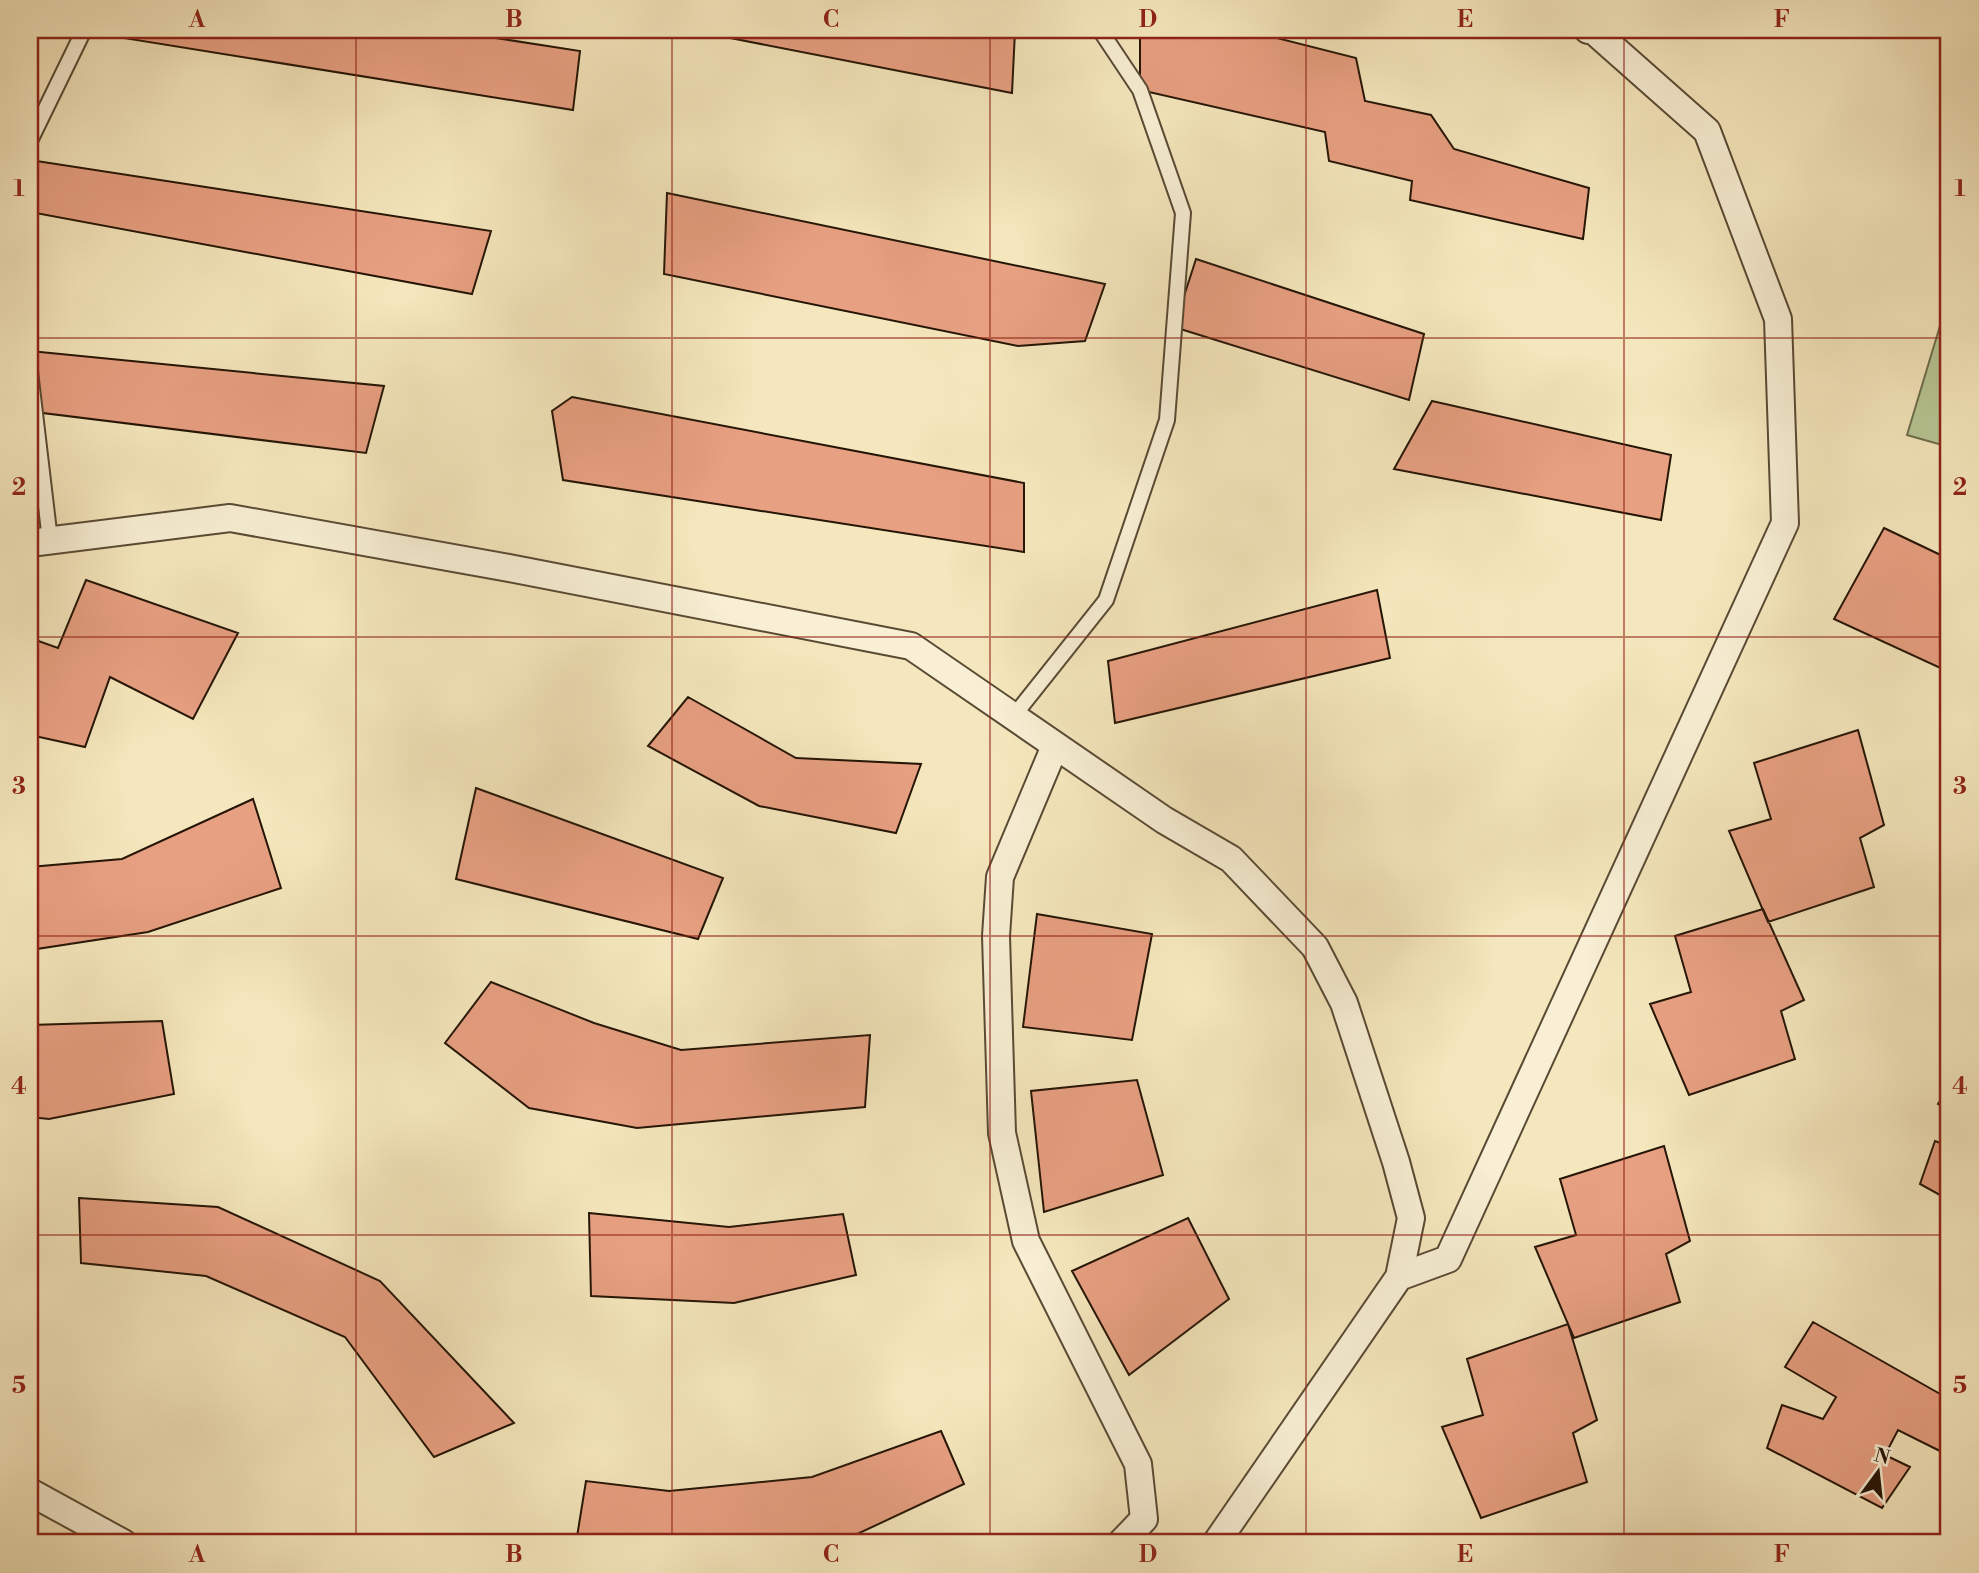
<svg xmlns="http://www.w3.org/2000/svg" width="1979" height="1573" viewBox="0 0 1979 1573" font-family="'Libre Bodoni',serif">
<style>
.green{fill:#b7c795;stroke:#6e6e4e;stroke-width:2}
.building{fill:#e8a082;stroke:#251506;stroke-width:2}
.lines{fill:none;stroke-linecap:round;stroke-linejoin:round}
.service-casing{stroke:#594a34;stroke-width:18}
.minor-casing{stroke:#594a34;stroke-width:30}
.service{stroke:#f8efd4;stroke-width:14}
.minor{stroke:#f8efd4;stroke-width:26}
.grid{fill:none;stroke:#8f2418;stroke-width:2;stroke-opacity:0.55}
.neatline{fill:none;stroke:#8f2418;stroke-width:2.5}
.grid-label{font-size:23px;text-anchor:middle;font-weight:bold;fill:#8f2418}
</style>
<rect width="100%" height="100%" fill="#f5e7bd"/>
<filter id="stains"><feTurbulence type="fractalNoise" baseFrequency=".00286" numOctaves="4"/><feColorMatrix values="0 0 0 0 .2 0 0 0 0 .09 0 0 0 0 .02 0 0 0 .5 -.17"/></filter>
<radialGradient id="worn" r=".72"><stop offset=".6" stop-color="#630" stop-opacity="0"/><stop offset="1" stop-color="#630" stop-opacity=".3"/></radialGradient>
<!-- green -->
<path class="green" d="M1949 296V447L1907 435Z"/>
<!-- building -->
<path class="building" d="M105 30H444L580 51 573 110 105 35Z
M727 30H1012L1015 31 1012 93 725 37Z
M1140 30H1245L1356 58 1365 101 1431 115 1454 149 1589 188 1583 239 1410 200 1412 181 1329 161 1325 132 1140 90Z
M30 160 491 231 472 294 30 212Z
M667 193 1105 284 1085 341 1018 346 664 274Z
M1196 259 1424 334 1409 400 1174 327Z
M30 351 384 386 366 453 35 412Z
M572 397 1024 483V552L563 480 552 411Z
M1432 401 1671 455 1661 520 1394 469Z
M1884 528 1949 559V672L1834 619Z
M86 580 238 633 193 719 110 677 85 747 30 735V638L58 648Z
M1377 590 1390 658 1115 723 1108 661Z
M688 697 796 758 921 764 896 833 759 806 648 746Z
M1858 730 1884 825 1860 838 1874 887 1768 922 1729 831 1771 819 1754 763Z
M476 788 723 878 698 939 456 879Z
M253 799 281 888 148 932 30 950V867L122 859Z
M1763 909 1804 1000 1781 1011 1795 1059 1689 1095 1650 1004 1691 992 1675 936Z
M1037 914 1152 934 1132 1040 1023 1027Z
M491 982 594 1023 681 1050 870 1035 865 1107 637 1128 529 1108 445 1043Z
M162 1021 174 1094 49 1119 30 1117V1025Z
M1137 1080 1163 1175 1044 1212 1031 1091Z
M1949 1087V1111L1938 1104Z
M1935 1141 1949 1146V1200L1920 1184Z
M1664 1146 1690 1241 1666 1254 1680 1302 1574 1338 1535 1247 1576 1235 1560 1179Z
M79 1198 218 1207 380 1281 514 1423 434 1457 345 1337 206 1276 81 1263Z
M589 1213 729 1227 843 1214 856 1275 734 1303 591 1296Z
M1188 1218 1229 1299 1129 1375 1072 1271Z
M1813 1322 1949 1399V1435L1942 1452 1898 1430 1885 1455 1910 1467 1882 1508 1767 1448 1782 1405 1823 1419 1836 1397 1785 1367Z
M1568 1324 1597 1420 1573 1433 1587 1482 1481 1518 1442 1427 1483 1415 1467 1359Z
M941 1431 964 1484 838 1543H576L586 1481 669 1491 812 1477Z"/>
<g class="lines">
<defs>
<path id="service" d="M30 141 84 30
M30 371 50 540
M1013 717 1106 600 1167 420 1183 213 1140 90 1100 30"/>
<path id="minor" d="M30 543 230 518 509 568 911 646 1164 820 1231 859 1315 947 1344 1003 1396 1162 1411 1218 1399 1277 1216 1543
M1055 746 1000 877 996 936 1002 1133 1026 1241 1138 1464 1144 1519 1121 1543
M1399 1277 1448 1259 1785 523 1778 319 1707 131 1594 31 1588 30
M30 1492 123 1543"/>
</defs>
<!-- service casing -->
<use href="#service" class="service-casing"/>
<!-- minor casing -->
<use href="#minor" class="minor-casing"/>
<!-- service -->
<use href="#service" class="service"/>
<!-- minor -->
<use href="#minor" class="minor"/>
</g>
<!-- grid -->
<path class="grid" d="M356 30V1543M672 30V1543M990 30V1543M1306 30V1543M1624 30V1543M30 338H1949M30 637H1949M30 936H1949M30 1235H1949"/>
<!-- margin -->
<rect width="1979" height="1573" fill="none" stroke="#f5e7bd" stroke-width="77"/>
<!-- north arrow -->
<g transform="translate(1878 1472) rotate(15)" stroke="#f8efd4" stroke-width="5" paint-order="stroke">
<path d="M0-5L12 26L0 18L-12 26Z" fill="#251506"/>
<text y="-10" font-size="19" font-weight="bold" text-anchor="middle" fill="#251506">N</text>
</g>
<rect x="38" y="38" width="1902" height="1496" class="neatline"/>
<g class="grid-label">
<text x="197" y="27">A</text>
<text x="514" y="27">B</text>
<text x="831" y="27">C</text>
<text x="1148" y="27">D</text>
<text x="1465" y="27">E</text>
<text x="1782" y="27">F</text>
<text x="19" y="196">1</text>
<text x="1960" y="196">1</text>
<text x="19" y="495">2</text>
<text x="1960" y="495">2</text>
<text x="19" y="794">3</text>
<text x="1960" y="794">3</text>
<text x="19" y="1094">4</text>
<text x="1960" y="1094">4</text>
<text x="19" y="1393">5</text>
<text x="1960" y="1393">5</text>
<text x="197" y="1562">A</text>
<text x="514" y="1562">B</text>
<text x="831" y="1562">C</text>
<text x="1148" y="1562">D</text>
<text x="1465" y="1562">E</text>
<text x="1782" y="1562">F</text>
</g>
<rect width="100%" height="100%" filter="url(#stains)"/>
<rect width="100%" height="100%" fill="url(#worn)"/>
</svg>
